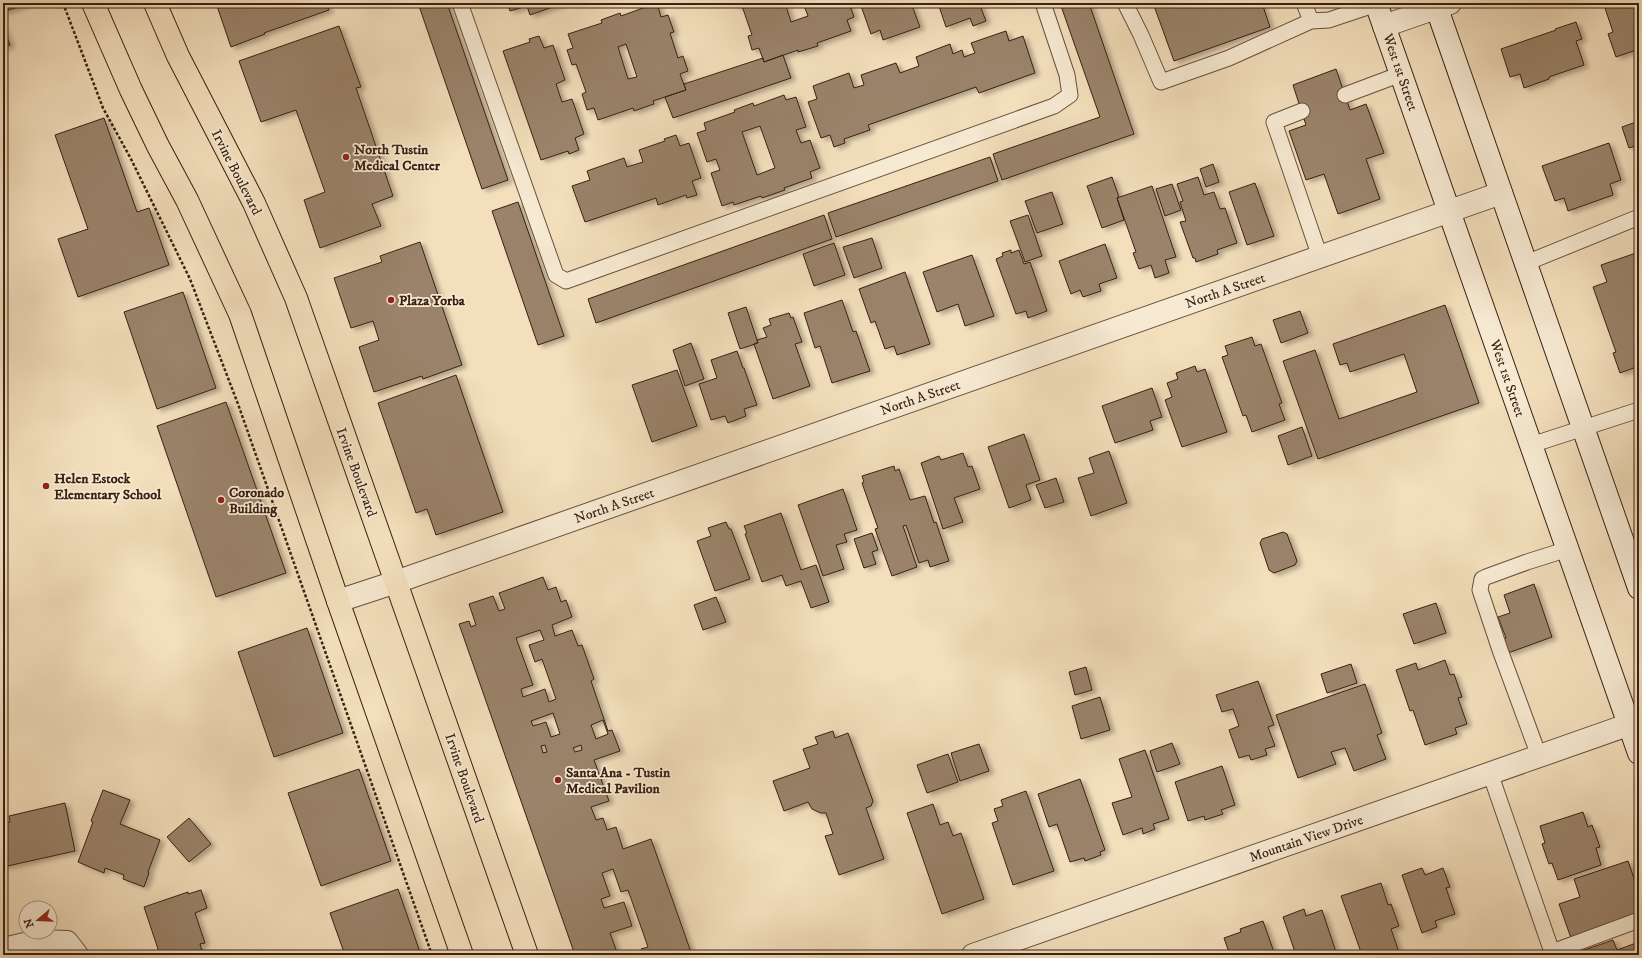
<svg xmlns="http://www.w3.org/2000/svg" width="1642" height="958" viewBox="0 0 1642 958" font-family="'IM FELL DW Pica',serif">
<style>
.building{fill:#9a836b;stroke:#3a2014;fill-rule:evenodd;filter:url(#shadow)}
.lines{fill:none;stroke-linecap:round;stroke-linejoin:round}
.lane-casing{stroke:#68503e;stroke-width:17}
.street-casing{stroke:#68503e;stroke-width:24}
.secondary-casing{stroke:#3a2014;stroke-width:24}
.primary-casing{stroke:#3a2014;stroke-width:24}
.path{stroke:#3a2014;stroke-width:2.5;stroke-dasharray:3 2;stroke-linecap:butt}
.lane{stroke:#f7ead3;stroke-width:15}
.street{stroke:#f7ead3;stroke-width:22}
.secondary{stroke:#f7ead3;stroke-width:22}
.primary{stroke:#f3dfbc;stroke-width:22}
.poi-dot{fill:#8f2418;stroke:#f7ead3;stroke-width:1.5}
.labels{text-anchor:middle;stroke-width:3.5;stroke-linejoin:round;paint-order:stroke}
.street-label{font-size:14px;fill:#3a2014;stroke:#f7ead3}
.poi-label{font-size:14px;font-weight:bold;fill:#3a2014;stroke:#f7ead3;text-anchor:start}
</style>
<defs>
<filter id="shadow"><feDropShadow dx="4.5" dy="2.5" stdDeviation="2" flood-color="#0004"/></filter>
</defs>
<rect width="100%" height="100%" fill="#f3dfbc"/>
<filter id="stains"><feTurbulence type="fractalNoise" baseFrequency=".005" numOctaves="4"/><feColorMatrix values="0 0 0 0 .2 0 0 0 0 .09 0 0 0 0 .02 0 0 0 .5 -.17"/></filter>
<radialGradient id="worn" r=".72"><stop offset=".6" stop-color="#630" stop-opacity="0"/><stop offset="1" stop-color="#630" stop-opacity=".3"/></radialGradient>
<!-- building -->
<path class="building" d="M3 3H30L3 12Z
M216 3H326L329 10 264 33 265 34 231 47Z
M418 3H447L508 180 482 189Z
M507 3H564L530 15 527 6 510 11Z
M657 3 661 17 668 15 674 32 670 33 678 58 683 56 688 71 680 74 686 90 653 101 654 104 634 111 633 108 598 120 594 108 587 110 582 94 586 92 576 64 572 65 567 50 573 48 568 34 602 23 601 20 620 13 621 16ZM626 44 637 77 628 79 618 47Z
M736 3H785L791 22 808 16 803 3H849L854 17 847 20 851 31 817 43 818 46 798 52V50L764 62 759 48 752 50 748 36 752 35 742 6 737 7Z
M860 3H911L920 27 883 40 880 30 871 34Z
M938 3H979L986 21 973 26 970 18 946 27Z
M1060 3H1089L1134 134 1002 180 993 154 1100 117Z
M1153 3H1262L1270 27 1174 61Z
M1620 3H1635L1639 14V49L1616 57 1608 34 1613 32 1605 8Z
M1576 22 1582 39 1576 41 1584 65 1549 77V79L1524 88 1520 74 1510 77 1501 49 1556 30 1555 29Z
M3 26 10 45 3 48Z
M339 26 361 87 356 88 393 196 372 204 381 226 320 248 304 200 325 192 296 110 261 122 239 61Z
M1006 31 1009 41 1023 36 1035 73 979 93 976 87 868 125 870 130 844 139 845 143 834 147 830 135 821 138 808 102 817 99 813 86 849 73 854 88 864 85 861 75 896 63 900 73 919 66 916 57 950 44 953 54 962 50 964 57 975 53 971 43Z
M539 36 544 48 553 45 565 80 556 84 562 102 572 99 584 134 575 138 579 150 569 154 568 151 541 160 503 51 530 42 529 39Z
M783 55 791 78 673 118 665 97 686 90 684 84 763 58 764 62Z
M1336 69 1350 110 1366 104 1384 153 1366 159 1380 199 1338 214 1324 174 1306 180 1289 131 1306 125 1293 85Z
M784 95 786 100 796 97 806 127 796 130 801 143 810 140 820 168 810 172 812 178 784 188 785 190 762 198 761 196 734 205 733 202 722 206 711 173 720 170 716 159 707 162 697 133 706 130 704 123 735 112 734 110 753 103 754 106ZM760 126 775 168 757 175 742 132Z
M104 118 137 212 149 208 169 265 78 297 58 239 88 229 55 135Z
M1639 121V145L1629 148 1622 127Z
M676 135 680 146 689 143 701 178 692 181 697 195 687 198 686 195 658 205 656 198 585 222 572 186 590 180 587 171 624 158 627 167 643 162 639 150 665 141 664 139Z
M1609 143 1621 180 1610 184 1613 195 1568 211 1564 198 1555 201 1542 166Z
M990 157 998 181 836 237 828 213Z
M1213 164 1219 182 1206 187 1200 169Z
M1112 177 1119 197 1117 198 1124 220 1102 228 1087 186Z
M1198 177 1204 195 1214 192 1220 209 1225 208 1237 243 1217 250 1218 254 1196 262 1195 258H1193L1180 222 1186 221 1180 202 1183 201 1177 184Z
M1255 183 1274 236 1247 245 1229 192Z
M1172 184 1181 210 1165 216 1156 189Z
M1152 186 1176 257 1165 260 1169 273 1155 278 1151 265 1139 269 1133 253 1136 252 1117 198Z
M1052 192 1063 224 1037 233 1025 201Z
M518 202 564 336 538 345 492 211Z
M824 215 832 239 596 323 588 299Z
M1028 215 1042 256 1025 262 1010 221Z
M872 238 882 268 854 278 843 247Z
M420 242 462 365 423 379 422 376 374 392 359 347 379 340 373 321 351 328 334 278 382 262 380 256Z
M834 243 845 275 814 286 803 254Z
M1105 244 1117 278 1099 284 1101 291 1083 297 1080 290 1071 294 1059 261Z
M1011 250V253L1019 250 1024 264 1030 262 1047 311 1028 318 1026 311 1016 314 996 259 1003 256 1002 253Z
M1639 252V366L1620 373 1613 353 1616 352 1593 287 1607 282 1601 265Z
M972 255 994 316 965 326 958 304 937 312 923 272Z
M905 272 930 344 897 355 894 346 885 349 875 321 871 323 859 289Z
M183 292 216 388 157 409 124 312Z
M842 300 853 332 856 331 870 371 832 383 820 346 815 348 804 313Z
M1445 305 1479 403 1318 459 1283 361 1315 350 1339 419 1417 392 1404 354 1350 372 1347 363 1340 365 1333 344Z
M746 307 758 343 740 349 728 313Z
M1300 311 1308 333 1281 343 1273 320Z
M789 313 791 318 793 317 802 342 795 344 810 386 773 399 754 344 758 342 757 340 767 337 763 328 771 325 769 319Z
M1252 337 1255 346 1261 344 1282 403 1279 404 1285 420 1252 432 1246 415 1243 416 1222 357 1228 355 1225 346Z
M691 343 704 379 685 386 673 350Z
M737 351 743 368H744L757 405 744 409 746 416 728 423 725 416 711 420 699 384 717 378 711 360Z
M1195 366 1197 372 1205 369 1227 432 1182 447 1165 400 1172 397 1167 383 1178 379 1176 373Z
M677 370 697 426 652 442 632 385Z
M456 375 503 512 436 535 427 509 416 513 378 403Z
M1152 388 1162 417 1150 421 1153 430 1115 443 1102 406Z
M226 402 286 573 216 597 157 426Z
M1302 427 1312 456 1288 465 1278 436Z
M1024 434 1040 480 1026 485 1031 500 1009 508 988 447Z
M1109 451 1127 503 1091 516 1078 478 1094 473 1089 458Z
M963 453 968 467 972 466 980 489 954 498 963 522 943 529 921 463 939 456 941 460Z
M894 466 895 471 899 469 910 500 925 496 934 523 936 522 949 561 930 567 928 560 919 563 906 525 903 526 917 567 892 576 875 529 878 528 862 483 864 482 862 476Z
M1056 478 1064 502 1045 508 1036 485Z
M843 489 857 530 844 534 847 542 836 545 844 569 823 576 798 505Z
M781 513 801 570 816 565 829 602 811 608 801 581 786 586 782 575 762 582 745 534 747 533 744 526Z
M726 522 729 529H731L750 579 715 591 697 541 711 536 708 528Z
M1283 532 1287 534 1297 561 1295 565 1274 573 1269 570 1260 543 1262 539Z
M872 533 878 550 872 552 876 564 864 568 854 539Z
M543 577 548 590 556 587 561 602 566 600 572 617 552 625 555 636 572 630 578 646 582 645 594 679 591 681 608 731 612 730 620 751 594 760 609 801 591 807 596 820 603 818 607 830 616 827 623 849 651 839 692 955H643L641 949 648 947 628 890 621 892 613 869 602 873 610 896 601 899 604 908 624 902 632 926 610 933 618 955H575L459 624 469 621 471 627 476 625 469 604 493 596 499 611 505 609 499 593ZM540 630 544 640 529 645 535 662 542 659 556 699 549 702 545 689 523 697 521 689 533 685 516 638ZM553 713 560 734 551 737 546 722 533 726 531 721ZM603 720 608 734 596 739 591 725ZM545 745 547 752 543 753 541 746ZM581 745 582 750 575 752 573 748Z
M1534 584 1552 637 1508 653 1503 639 1506 638 1498 617 1510 613 1504 595Z
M716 597 726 622 703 630 694 605Z
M1436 603 1446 633 1414 644 1403 614Z
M307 628 343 733 274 757 238 652Z
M1445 660 1450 675 1454 674 1462 697 1458 698 1467 724 1455 728 1457 734 1425 745 1413 710 1410 711 1396 670 1416 663 1418 670Z
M1351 664 1357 683 1327 693 1321 674Z
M1086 667 1092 690 1075 695 1069 672Z
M1258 681 1274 725 1268 727 1275 746 1265 749 1267 755 1251 760 1249 755 1239 758 1229 730 1239 726 1233 709 1222 712 1216 695Z
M1365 684 1382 733 1377 735 1386 759 1354 771 1345 748 1331 752 1336 764 1298 778 1276 715Z
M1100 697 1110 730 1081 739 1072 706Z
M833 731 835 738 848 733 873 801 871 806 866 808 884 859 839 875 825 836 833 834 826 813H821L812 809 808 802 784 811 773 781 810 768 803 749 818 744 815 737Z
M1172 743 1180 764 1157 772 1150 751Z
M979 744 989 771 960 781 951 753Z
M1145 750 1169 819 1153 824 1155 829 1143 834 1142 828 1123 835 1112 803 1132 797 1119 759Z
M948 754 958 782 927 793 917 765Z
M1222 766 1235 805 1221 810 1223 814 1205 820 1204 816 1188 821 1175 782Z
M359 769 391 861 321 886 288 793Z
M1080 779 1105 850 1100 852 1101 855 1085 861 1084 858 1070 862 1057 824 1049 827 1038 794Z
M103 790 130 800 120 824 160 840 148 872 149 873 144 887 123 879 124 875 105 868 104 873 78 862 93 822 91 821Z
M1026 791 1054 871 1013 885 992 823 998 821 994 809 1003 806 1001 800Z
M65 803 75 851 3 867V823L10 822 9 816Z
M933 804 940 825 948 822 953 836 961 833 984 899 942 914 907 813Z
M1583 812 1588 827 1592 825 1600 847 1596 848 1601 865 1558 880 1552 863 1549 864 1542 844 1545 843 1540 826Z
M189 818 211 844 189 862 167 837Z
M1628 861 1639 893V914L1571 938 1559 904 1580 897 1574 879Z
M1422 868 1425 875 1443 868 1450 887 1446 888 1455 914 1435 921 1437 927 1422 933 1402 875Z
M1381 883 1388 905 1391 904 1399 926 1391 929 1400 955H1362L1341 896Z
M398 889 421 955H345L330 913Z
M201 890 207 908 195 913 205 943 200 944 203 955H160L144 907 188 892V894Z
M1304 909 1306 916 1322 910 1337 955H1296L1283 917Z
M1263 921 1275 955H1230L1224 938 1241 932 1240 929Z
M1613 940 1617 950 1639 942V955H1570Z
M1184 952 1185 955H1174Z"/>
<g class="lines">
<defs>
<path id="lane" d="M460 3 556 275 566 281 1054 106 1070 95 1067 75 1043 3
M1125 3 1141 35 1161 82 1229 58 1311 21
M1304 3 1311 21 1329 20 1377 4
M1345 95 1401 74
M1302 111 1274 122 1320 257
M1526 263 1639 217
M1531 445 1639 410
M1539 756 1500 650 1480 590 1482 579 1486 577 1527 562 1568 549
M1490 773 1552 952 1639 920"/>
<path id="street" d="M1384 26 1450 3
M338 601 396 582 1501 193
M3 949 38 941 67 942 77 955
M973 955 1639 721"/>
<path id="secondary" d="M1376 3 1639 753
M1435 3 1639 588"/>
<path id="primary" d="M93 3 131 90 158 146 187 200 240 314 338 601 462 955
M155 3 178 56 254 203 296 298 527 955"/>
</defs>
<!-- lane casing -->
<use href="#lane" class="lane-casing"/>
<!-- street casing -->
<use href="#street" class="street-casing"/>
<!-- secondary casing -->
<use href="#secondary" class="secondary-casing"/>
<!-- primary casing -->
<use href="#primary" class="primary-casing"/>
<!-- path -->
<path class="path" d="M63 3 103 108 131 159 190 279 238 404 432 955"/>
<!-- lane -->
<use href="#lane" class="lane"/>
<!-- street -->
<use href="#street" class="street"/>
<!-- secondary -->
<use href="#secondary" class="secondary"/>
<!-- primary -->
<use href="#primary" class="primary"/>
</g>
<!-- markers -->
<g class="poi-dot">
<circle cx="346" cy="157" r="4"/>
<circle cx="391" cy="300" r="4"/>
<circle cx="46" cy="486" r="4"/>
<circle cx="221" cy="500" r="4"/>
<circle cx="558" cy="780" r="4"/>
</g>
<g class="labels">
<!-- street labels -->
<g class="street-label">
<text transform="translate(1401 72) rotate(71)" y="5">West 1st Street</text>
<text transform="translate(237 172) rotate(63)" y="5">Irvine Boulevard</text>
<text transform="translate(1225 290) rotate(-19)" y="5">North A Street</text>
<text transform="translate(1508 378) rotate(71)" y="5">West 1st Street</text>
<text transform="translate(920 397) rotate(-19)" y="5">North A Street</text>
<text transform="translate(357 472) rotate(70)" y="5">Irvine Boulevard</text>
<text transform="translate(614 505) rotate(-19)" y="5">North A Street</text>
<text transform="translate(465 778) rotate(71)" y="5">Irvine Boulevard</text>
<text transform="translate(1306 838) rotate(-19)" y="5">Mountain View Drive</text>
</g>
<!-- poi labels -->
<g class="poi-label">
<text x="354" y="154">North Tustin<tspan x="354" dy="16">Medical Center</tspan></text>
<text x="399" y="305">Plaza Yorba</text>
<text x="54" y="483">Helen Estock<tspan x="54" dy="16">Elementary School</tspan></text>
<text x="229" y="497">Coronado<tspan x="229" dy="16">Building</tspan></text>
<text x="566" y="777">Santa Ana - Tustin<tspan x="566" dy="16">Medical Pavilion</tspan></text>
</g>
</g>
<!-- margin -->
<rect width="1642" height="958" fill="none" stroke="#f3dfbc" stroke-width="16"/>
<rect x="4" y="4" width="1634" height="950" fill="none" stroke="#3a2014" stroke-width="2"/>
<rect x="8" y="8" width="1626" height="942" fill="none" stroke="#3a2014"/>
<!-- north arrow -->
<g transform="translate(38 920) rotate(251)"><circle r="19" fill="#f7ead3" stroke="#ab9987"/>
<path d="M0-3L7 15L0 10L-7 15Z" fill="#8f2418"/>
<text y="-6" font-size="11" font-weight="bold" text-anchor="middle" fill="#3a2014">N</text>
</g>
<rect width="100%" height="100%" filter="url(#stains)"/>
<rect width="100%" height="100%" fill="url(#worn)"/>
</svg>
